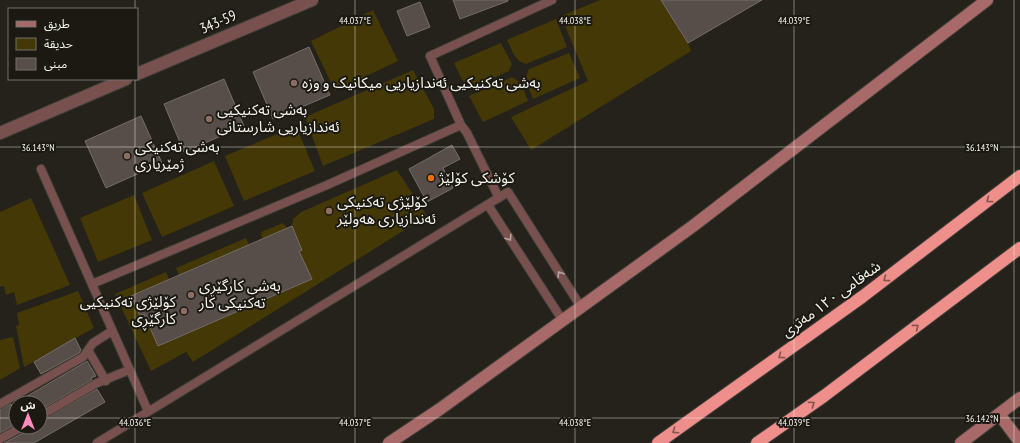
<svg xmlns="http://www.w3.org/2000/svg" width="1020" height="443" viewBox="0 0 1020 443" font-family="'PT Sans Narrow','Noto Sans Arabic',sans-serif">
<style>
.green{fill:#433806}
.building{fill:#574e4a;stroke:#766d69}
.lines{fill:none;stroke-linecap:round;stroke-linejoin:round}
.lane-casing{stroke:#413f39;stroke-width:10}
.street-casing{stroke:#413f39;stroke-width:14}
.secondary-casing{stroke:#413f39;stroke-width:14}
.highway-casing{stroke:#413f39;stroke-width:14}
.lane{stroke:#78514f;stroke-width:8}
.street{stroke:#78514f;stroke-width:12}
.secondary{stroke:#a86a68;stroke-width:12}
.highway{stroke:#ef8f8c;stroke-width:12}
.oneway{stroke:#85544f}
.oneway2{stroke:#b6a29e}
.ticks{fill:none;stroke:#f4f3ee;stroke-width:1;stroke-opacity:0.45}
.education-dot{fill:#8d6e63;stroke:#1b1912;stroke-width:1.5}
.food-dot{fill:#e8710a;stroke:#1b1912;stroke-width:1.5}
.labels{text-anchor:middle;stroke-width:4;stroke-linejoin:round;paint-order:stroke}
.street-label{font-size:15px;fill:#f4f3ee;stroke:#1b1912}
.poi-label{font-size:15px;fill:#f4f3ee;stroke:#1b1912;text-anchor:start}
.ticks-label{font-size:10px;text-anchor:middle;fill:#f4f3ee;stroke:#1b1912;stroke-width:4;stroke-linejoin:round;paint-order:stroke}
</style>
<rect width="100%" height="100%" fill="#24221b"/>
<!-- green -->
<path class="green" d="M600 0H661L688 43 691 51 531 150 511 117 588 81 561 16Z
M373 10 398 61 335 91 311 41Z
M556 19 567 47 526 64C514 61 512 50 507 40Z
M501 43 512 64 509 71 467 90 454 63Z
M569 53 580 78 533 99C529 89 523 79 529 69Z
M413 70 434 109V119L323 166 305 117Z
M512 77 521 83 528 101 483 122 469 96Z
M296 126 315 171 244 201 225 156Z
M214 161 234 206 162 237 142 193Z
M397 170 427 216 193 362 186 352 151 371 115 294 166 272 169 279 131 296 144 314 158 346 230 314 220 284 209 261 179 275 176 268 246 238 249 245 226 279 241 311 312 279 299 251 302 249 292 226 293 219 301 212Z
M134 195 152 240 98 262 80 218Z
M31 198 70 285 17 305 14 292 6 295 4 286 0 287V212Z
M283 223 287 228 262 239 261 232Z
M78 291 94 328 24 367 16 326 19 325 17 313Z
M13 337 20 368 0 380V340Z"/>
<!-- building -->
<path class="building" d="M453 0H508V1L460 19Z
M661 0H762L688 43Z
M420 2 430 27 407 36 397 11Z
M309 47 330 95 273 119 253 72Z
M224 79 244 126 184 152 164 104Z
M141 116 162 163 106 188 85 141Z
M452 145 460 159 443 168 453 188 427 202 409 169Z
M292 226 302 250 299 251 312 279 158 346 144 314 140 316 131 296Z
M75 338 81 350 79 353 41 374 34 362Z
M87 361 96 376 91 378 92 380 40 410V403H16V424L0 433V409L11 404 12 405Z
M97 389 105 402 34 443H4L25 432 27 427H40V421Z"/>
<g class="lines">
<defs>
<path id="lane" d="M41 169 148 411
M499 198 467 133 461 125 430 56 552 0
M488 205 563 321
M92 284 327 185 461 125
M88 350 106 381
M0 404 83 357 93 343 112 331
M40 416 97 383 129 370
M0 439 22 427
M97 443 508 192 581 307"/>
<path id="street" d="M137 74 312 0
M0 133 126 79"/>
<path id="secondary" d="M999 414 1020 442
M389 443 440 409 693 226 987 0
M961 443 1020 398"/>
<path id="highway" d="M658 443 862 297 1020 176
M757 443 824 396 1020 248"/>
</defs>
<!-- lane casing -->
<use href="#lane" class="lane-casing"/>
<!-- street casing -->
<use href="#street" class="street-casing"/>
<!-- secondary casing -->
<use href="#secondary" class="secondary-casing"/>
<!-- highway casing -->
<use href="#highway" class="highway-casing"/>
<!-- lane -->
<use href="#lane" class="lane"/>
<!-- street -->
<use href="#street" class="street"/>
<!-- secondary -->
<use href="#secondary" class="secondary"/>
<!-- highway -->
<use href="#highway" class="highway"/>
</g>
<!-- one-way arrows -->
<defs><path id="oneway-chevron" d="M-2-3.5L2.5 0L-2 3.5" fill="none" stroke-width="1.6" stroke-linecap="round" stroke-linejoin="round"/></defs>
<g class="oneway">
<use href="#oneway-chevron" transform="translate(989 200) rotate(143)"/>
<use href="#oneway-chevron" transform="translate(886 279) rotate(143)"/>
<use href="#oneway-chevron" transform="translate(916 327) rotate(-37)"/>
<use href="#oneway-chevron" transform="translate(781 356) rotate(144)"/>
<use href="#oneway-chevron" transform="translate(812 404) rotate(-35)"/>
<use href="#oneway-chevron" transform="translate(675 431) rotate(146)"/>
</g>
<g class="oneway2">
<use href="#oneway-chevron" transform="translate(509 238) rotate(57)"/>
<use href="#oneway-chevron" transform="translate(560 274) rotate(-122)"/>
</g>
<!-- ticks -->
<path class="ticks" d="M135 0V9M355 0V443M575 0V443M794 0V443M1014 0V443M135 79V443M0 147H1020M0 418H16M40 418H1020"/>
<!-- markers -->
<g class="education-dot">
<circle cx="294" cy="83" r="4"/>
<circle cx="209" cy="119" r="4"/>
<circle cx="127" cy="156" r="4"/>
<circle cx="329" cy="211" r="4"/>
<circle cx="191" cy="295" r="4"/>
<circle cx="184" cy="311" r="4"/>
</g>
<circle class="food-dot" cx="431" cy="178" r="4"/>
<g class="labels">
<!-- street labels -->
<g class="street-label">
<text transform="translate(218 22) rotate(-23)" y="5">343-59</text>
<text transform="translate(831 299) rotate(-36)" y="5">شەقامی ١٢٠ مەتری</text>
</g>
<!-- poi labels -->
<g class="poi-label">
<text x="302" y="88">بەشی تەکنیکیی ئەندازیاریی میکانیک و وزە</text>
<text x="217" y="115">بەشی تەکنیکیی<tspan x="217" dy="17">ئەندازیاریی شارستانی</tspan></text>
<text x="135" y="152">بەشی تەکنیکی<tspan x="135" dy="17">ژمێریاری</tspan></text>
<text x="439" y="183">کۆشکی کۆلێژ</text>
<text x="337" y="207">کۆلێژی تەکنیکی<tspan x="337" dy="17">ئەندازیاری هەولێر</tspan></text>
<text x="199" y="291">بەشی کارگێڕی<tspan x="199" dy="17">تەکنیکی کار</tspan></text>
<text x="176" y="307" text-anchor="end">کۆلێژی تەکنیکیی<tspan x="176" dy="17">کارگێڕی</tspan></text>
</g>
</g>
<g class="ticks-label">
<text x="355" y="24">44.037°E</text>
<text x="575" y="24">44.038°E</text>
<text x="794" y="24">44.039°E</text>
<text x="38" y="151">36.143°N</text>
<text x="982" y="151">36.143°N</text>
<text x="982" y="422">36.142°N</text>
<text x="135" y="426">44.036°E</text>
<text x="355" y="426">44.037°E</text>
<text x="575" y="426">44.038°E</text>
<text x="794" y="426">44.039°E</text>
</g>
<!-- legend -->
<rect x="8" y="8" width="130" height="72" fill="#1b1912" stroke="#72706a"/>
<rect x="16" y="21" width="20" height="6" fill="#a86a68" stroke="#72706a"/>
<text x="44" y="28" font-size="12" fill="#f4f3ee">طريق</text>
<rect x="16" y="38" width="20" height="12" fill="#433806" stroke="#72706a"/>
<text x="44" y="48" font-size="12" fill="#f4f3ee">حديقة</text>
<rect x="16" y="58" width="20" height="12" fill="#574e4a" stroke="#72706a"/>
<text x="44" y="68" font-size="12" fill="#f4f3ee">مبنى</text>
<!-- north arrow -->
<g transform="translate(28 415)"><circle r="19" fill="#1b1912" stroke="#72706a"/>
<path d="M0-3L7 15L0 10L-7 15Z" fill="#fe8ebd"/>
<text y="-6" font-size="11" font-weight="bold" text-anchor="middle" fill="#f4f3ee">ش</text>
</g>
</svg>
